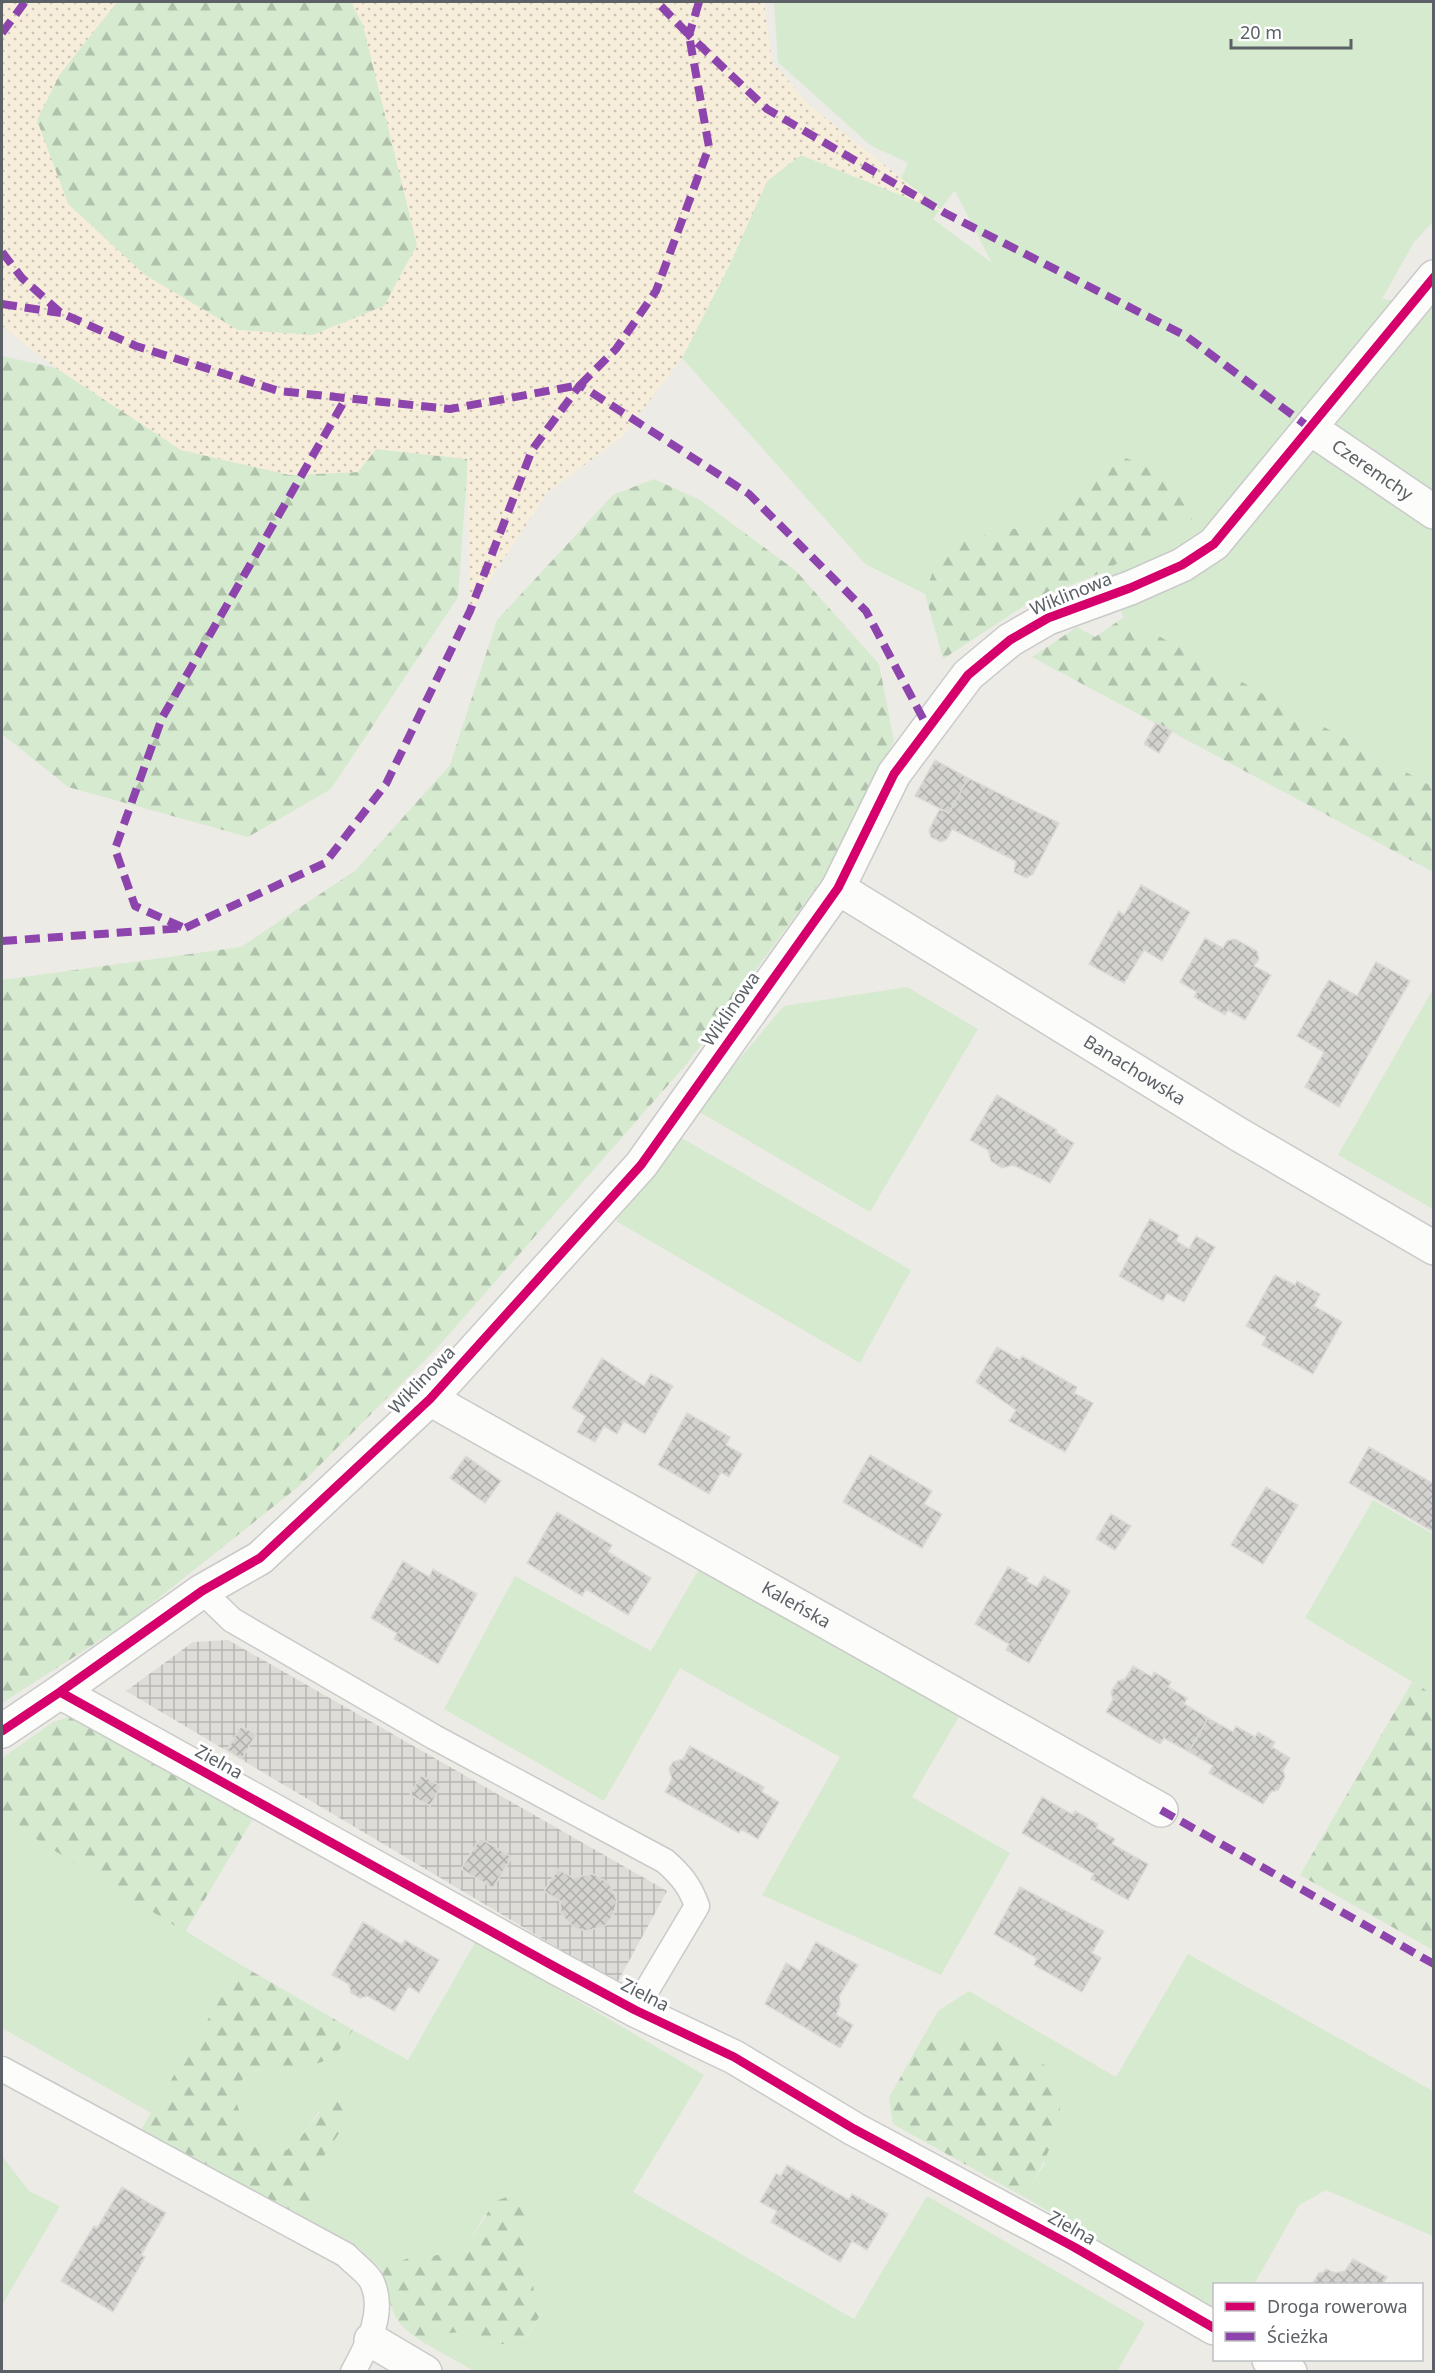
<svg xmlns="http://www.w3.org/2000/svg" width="1435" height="2373" viewBox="0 0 1435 2373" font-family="'Noto Sans',sans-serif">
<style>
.industrial{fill:url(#industrial-grid)}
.grass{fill:#d5eacf;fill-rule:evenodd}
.forest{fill:url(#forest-firs)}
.sand{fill:url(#sand-dots)}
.building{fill:url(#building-cross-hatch);stroke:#dcdad6;stroke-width:1.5}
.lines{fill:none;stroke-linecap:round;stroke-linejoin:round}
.service-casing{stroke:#c9cac9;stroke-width:27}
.minor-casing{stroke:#c9cac9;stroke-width:36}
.service{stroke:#fcfcfb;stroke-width:24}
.minor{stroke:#fcfcfb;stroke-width:33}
.quiet{stroke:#8e44ad;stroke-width:8;stroke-dasharray:15 8;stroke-linecap:butt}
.cycleway-casing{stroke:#fff;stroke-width:13}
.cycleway{stroke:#d6006c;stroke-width:9}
.labels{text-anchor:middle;stroke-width:6;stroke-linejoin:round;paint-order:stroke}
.street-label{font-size:18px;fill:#5b6166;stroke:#fff}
</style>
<defs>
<pattern id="industrial-grid" width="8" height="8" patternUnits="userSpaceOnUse" patternTransform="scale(1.5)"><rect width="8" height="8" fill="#dedcd7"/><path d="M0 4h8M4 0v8" fill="none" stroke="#b7b6b2"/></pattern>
<pattern id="forest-firs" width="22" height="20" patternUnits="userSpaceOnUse" patternTransform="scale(1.5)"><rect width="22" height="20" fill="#d5eacf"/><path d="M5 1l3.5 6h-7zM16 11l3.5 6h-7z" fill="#b0c1ac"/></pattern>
<pattern id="sand-dots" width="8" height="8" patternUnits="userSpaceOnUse" patternTransform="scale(1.5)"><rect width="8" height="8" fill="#f6edda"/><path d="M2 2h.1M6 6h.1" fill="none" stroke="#cac3b5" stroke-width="1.8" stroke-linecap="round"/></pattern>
<pattern id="building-cross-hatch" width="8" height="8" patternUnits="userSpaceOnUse" patternTransform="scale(1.5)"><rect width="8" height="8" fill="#d3d2cf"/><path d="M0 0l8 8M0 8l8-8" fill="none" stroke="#aeaeac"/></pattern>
</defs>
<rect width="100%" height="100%" fill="#edebe6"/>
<!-- industrial -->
<path class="industrial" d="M228 1640 667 1891 617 1983 126 1691 193 1642Z"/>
<!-- grass -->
<path class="grass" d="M774 2H1433V222L1414 242 1382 299 1433 306V787L1124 617 1101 573 1192 519 1121 456 1032 525 942 545 925 594 865 564 682 358 730 264 767 181 801 155 895 193 908 163 870 145 778 62ZM954 191H955L992 263 933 219Z
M907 987 978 1029 870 1212 696 1110 784 1006Z
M1433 989V1209L1338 1155Z
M680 1137 911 1270 860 1363 616 1221Z
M1373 1500 1433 1534V1694L1305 1618Z
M699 1569 960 1715 912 1797 1010 1853 941 1975 762 1895 840 1757 680 1668 604 1801 444 1709 515 1576 651 1651Z
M2 1811 36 1839 241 1965 151 2113 2 2028Z
M476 1941 704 2075 633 2192 854 2319 927 2196 1145 2323 1117 2371H474L428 2345C459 2316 472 2346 503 2344 511 2343 519 2339 527 2337L539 2317 526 2249 529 2218 485 2214 465 2249 428 2257H411L381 2269 359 2248 308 2220 320 2162 334 2140 319 2111 305 2132 287 2150 272 2151C246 2129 241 2122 233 2090 256 2059 295 2062 331 2057L353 2030 408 2060Z
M1188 1954 1433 2091V2236L1326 2190 1299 2205 1254 2284H1214V2308L1024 2197 1045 2163 919 2044 938 2011 969 1991 1116 2077Z
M2 2156 29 2191 60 2206 2 2305Z"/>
<!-- forest -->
<path class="forest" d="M117 2H351L363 25 417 245 384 306 313 335 238 330 145 275 68 204 36 120 60 74Z
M2 356 56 368 181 450 290 475 358 472 376 449 468 459 458 597 331 789 248 837 68 787 2 734Z
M1121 456 1186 484 1192 519 1101 573 1033 600 943 659 925 594 942 545 1032 525Z
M654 479 700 500 796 571 879 664 894 741 836 860 690 1060 436 1349 298 1487 130 1621 2 1703V980L241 947 356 870 450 765 497 620 613 495Z
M1124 617 1433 787V872L1032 657 1077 627 1095 637Z
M1412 1682 1433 1694V1950L1300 1875Z
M72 1716 257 1812 185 1932 36 1839 2 1811V1758L53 1722Z
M241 1965 353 2030C347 2038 339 2053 330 2058 293 2079 265 2048 233 2090 241 2122 246 2129 272 2151L287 2150 305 2132 331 2097 348 2106 349 2118 320 2162 308 2220 140 2131Z
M960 2036C990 2036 999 2037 1026 2052 1037 2059 1051 2068 1056 2080 1071 2116 1042 2168 1024 2197L893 2124 889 2098 919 2044Z
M513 2195 525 2203 529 2218 526 2249 539 2317 526 2337C519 2339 511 2344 503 2344 472 2345 459 2317 428 2345 387 2320 395 2313 381 2269L411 2257H428L465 2249 495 2201Z"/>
<!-- sand -->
<path class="sand" d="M2 2H117L60 74 37 120 68 204 145 275 238 330 313 335 384 306 417 245 363 25 351 2H764L772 61 809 105 945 213 801 155 767 181 730 264 682 358 622 437 547 493 470 611 467 459 376 449 358 472 290 475 181 450 56 368 2 326Z"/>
<!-- building -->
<path class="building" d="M1156 723 1172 731 1159 753 1144 744Z
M935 760 968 778 949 813 915 796Z
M968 778 1059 823 1033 874 1026 878 1014 872 1016 861 952 829 947 839 941 842 931 837 929 830 940 809 949 813Z
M1141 885 1190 912 1162 961 1144 950 1124 983 1089 964 1119 911 1124 915Z
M1205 938 1223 948 1227 941 1235 939 1257 951 1259 959 1254 966 1271 975 1245 1020 1228 1010 1225 1015 1194 997 1197 992 1180 982Z
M1376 962 1410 981 1339 1107 1305 1087 1324 1052 1297 1036 1329 980 1357 996Z
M997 1095 1057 1130 1055 1132 1074 1143 1050 1183 1013 1165 1002 1168 991 1161 988 1150 970 1140Z
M1150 1219 1179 1235 1176 1241 1189 1249 1196 1236 1215 1247 1184 1302 1167 1293 1163 1301 1119 1276Z
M1275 1275 1295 1285 1297 1281 1320 1294 1314 1306 1342 1322 1313 1374 1262 1345 1266 1337 1246 1326Z
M997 1347 1020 1360 1022 1356 1077 1387 1074 1393 1093 1403 1065 1452 1009 1421 1016 1410 976 1382Z
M602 1358 644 1386 651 1374 673 1386 645 1434 624 1421 617 1434 604 1426 595 1442 577 1432 586 1416 572 1408Z
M687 1413 730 1437 726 1445 742 1454 729 1477 721 1472 709 1494 658 1465Z
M1369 1447 1434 1484V1532L1349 1483Z
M870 1455 932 1491 924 1504 942 1514 922 1548 843 1502Z
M466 1456 501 1481 485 1503 450 1478Z
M1266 1487 1298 1505 1263 1564 1231 1545Z
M557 1512 612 1545 608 1552 651 1578 628 1615 586 1589 582 1596 527 1563Z
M1111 1514 1131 1526 1115 1550 1096 1539Z
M403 1561 429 1577 433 1569 477 1594 438 1664 394 1639 397 1633 371 1618Z
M1008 1567 1028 1578 1026 1581 1037 1587 1044 1576 1070 1591 1029 1663 1006 1650 1009 1644 975 1624Z
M1133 1666 1152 1677 1154 1672 1171 1682 1168 1687 1187 1698 1184 1704 1208 1718 1189 1752 1164 1738 1160 1744 1106 1712 1113 1700 1111 1692 1118 1681 1125 1679Z
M1208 1718 1233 1732 1236 1726 1255 1737 1258 1732 1275 1742 1272 1747 1290 1758 1283 1770 1285 1777 1278 1790 1271 1792 1263 1804 1209 1773 1213 1766 1189 1752Z
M241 1726 256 1734 242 1759 227 1750Z
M690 1746 764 1787 762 1792 779 1802 758 1839 741 1829 739 1833 665 1792 672 1779 669 1769 673 1762 683 1759Z
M421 1775 441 1786 430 1806 410 1795Z
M1042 1797 1073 1815 1075 1811 1098 1824 1096 1828 1115 1839 1112 1844 1148 1864 1128 1900 1091 1879 1094 1874 1022 1833Z
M480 1838 512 1857 493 1888 461 1869Z
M558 1869 573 1878 593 1874 609 1883 617 1901 613 1915 606 1925 587 1931 575 1928 566 1920 561 1913 560 1901 544 1891Z
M1020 1887 1104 1931 1092 1953 1101 1958 1082 1992 1034 1965 1037 1958 994 1934Z
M363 1922 402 1945 405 1940 439 1960 419 1993 409 1986 394 2011 368 1996 360 1998 351 1993 349 1984 332 1975Z
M816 1942 858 1965 839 1996 840 2005 836 2015 853 2025 840 2048 765 2004 786 1963 800 1971Z
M787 2165 849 2200 852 2194 888 2214 867 2250 852 2241 840 2262 771 2222 777 2211 760 2202 776 2174 781 2176Z
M122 2187 166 2213 141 2255 145 2257 113 2312 61 2281 94 2226 97 2228Z
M1353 2259 1387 2277 1383 2283 1386 2284H1312L1319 2273H1323L1326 2269 1335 2273 1345 2271Z"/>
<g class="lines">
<defs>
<path id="service" d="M202 1591 232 1620 434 1737 665 1861C681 1875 690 1886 697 1906L635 2010
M2 2069 346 2255C353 2263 368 2273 372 2282 386 2313 367 2346 353 2372"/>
<g id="minor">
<path id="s1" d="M1310 428 1434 512"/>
<path id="s2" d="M838 888 1238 1134 1434 1248"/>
<path id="s3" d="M430 1399 1161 1810"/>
<path d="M60 1692 557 1968 635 2010 734 2057 854 2129 1074 2247 1214 2328"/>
<path d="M2 1731 60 1692 202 1591 260 1558 430 1399 641 1165 838 888 894 774 968 675 1010 640 1048 618 1130 588 1182 565 1214 544 1434 277"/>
<path d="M371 2340 425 2372"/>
<path d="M1269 2360 1290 2372"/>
</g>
</defs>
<!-- service casing -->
<use href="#service" class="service-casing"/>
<!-- minor casing -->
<use href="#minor" class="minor-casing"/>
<!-- service -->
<use href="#service" class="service"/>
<!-- minor -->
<use href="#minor" class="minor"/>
<!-- quiet -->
<path class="quiet" d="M699 2 689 35 767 109 945 213 1186 336 1310 428
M2 33 25 2
M2 252 22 278 61 313 136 346 279 391 450 409 580 385 616 349 656 291 709 147 689 35 657 2
M2 304 61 313
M182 927 135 906 115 849 162 718 346 398
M2 941 185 928 325 863 386 784 470 611 532 450 580 385 749 494 866 611 928 728
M1161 1810 1434 1964"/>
<defs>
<path id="cycleway" d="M60 1692 557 1968 635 2010 734 2057 854 2129 1074 2247 1214 2328
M2 1731 60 1692 202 1591 260 1558 430 1399 641 1165 838 888 894 774 968 675 1010 640 1048 618 1130 588 1182 565 1214 544 1434 277"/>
</defs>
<!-- cycleway casing -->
<use href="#cycleway" class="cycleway-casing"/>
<!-- cycleway -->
<use href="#cycleway" class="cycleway"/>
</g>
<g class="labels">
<!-- street labels -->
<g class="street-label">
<text dy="6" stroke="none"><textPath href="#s1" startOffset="75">Czeremchy</textPath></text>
<text transform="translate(1071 594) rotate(-22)" y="6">Wiklinowa</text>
<text transform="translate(731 1009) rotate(-55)" y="6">Wiklinowa</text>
<text dy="6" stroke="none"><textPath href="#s2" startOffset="348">Banachowska</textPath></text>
<text transform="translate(422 1380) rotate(-46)" y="6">Wiklinowa</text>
<text dy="6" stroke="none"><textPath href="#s3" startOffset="420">Kaleńska</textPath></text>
<text transform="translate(219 1762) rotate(29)" y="6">Zielna</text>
<text transform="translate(645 1995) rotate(27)" y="6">Zielna</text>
<text transform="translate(1072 2228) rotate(29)" y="6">Zielna</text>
</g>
</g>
<!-- border -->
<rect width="1435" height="2373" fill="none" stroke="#5b6166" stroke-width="6"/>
<!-- legend -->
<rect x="1213" y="2283" width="210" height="78" fill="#ffffff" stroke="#bdc0c2" stroke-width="1.5"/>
<rect x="1225" y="2302" width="30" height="9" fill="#d6006c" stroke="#bdc0c2" stroke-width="1.5"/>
<text x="1267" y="2313" font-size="18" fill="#5b6166">Droga rowerowa</text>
<rect x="1225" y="2332" width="30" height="9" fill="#8e44ad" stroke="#bdc0c2" stroke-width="1.5"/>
<text x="1267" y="2343" font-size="18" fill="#5b6166">Ścieżka</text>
<!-- scale -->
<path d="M1231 39v9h120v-9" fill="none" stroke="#5b6166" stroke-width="3"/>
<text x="1240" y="39" font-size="18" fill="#5b6166" stroke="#ffffff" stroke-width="4.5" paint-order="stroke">20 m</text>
</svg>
